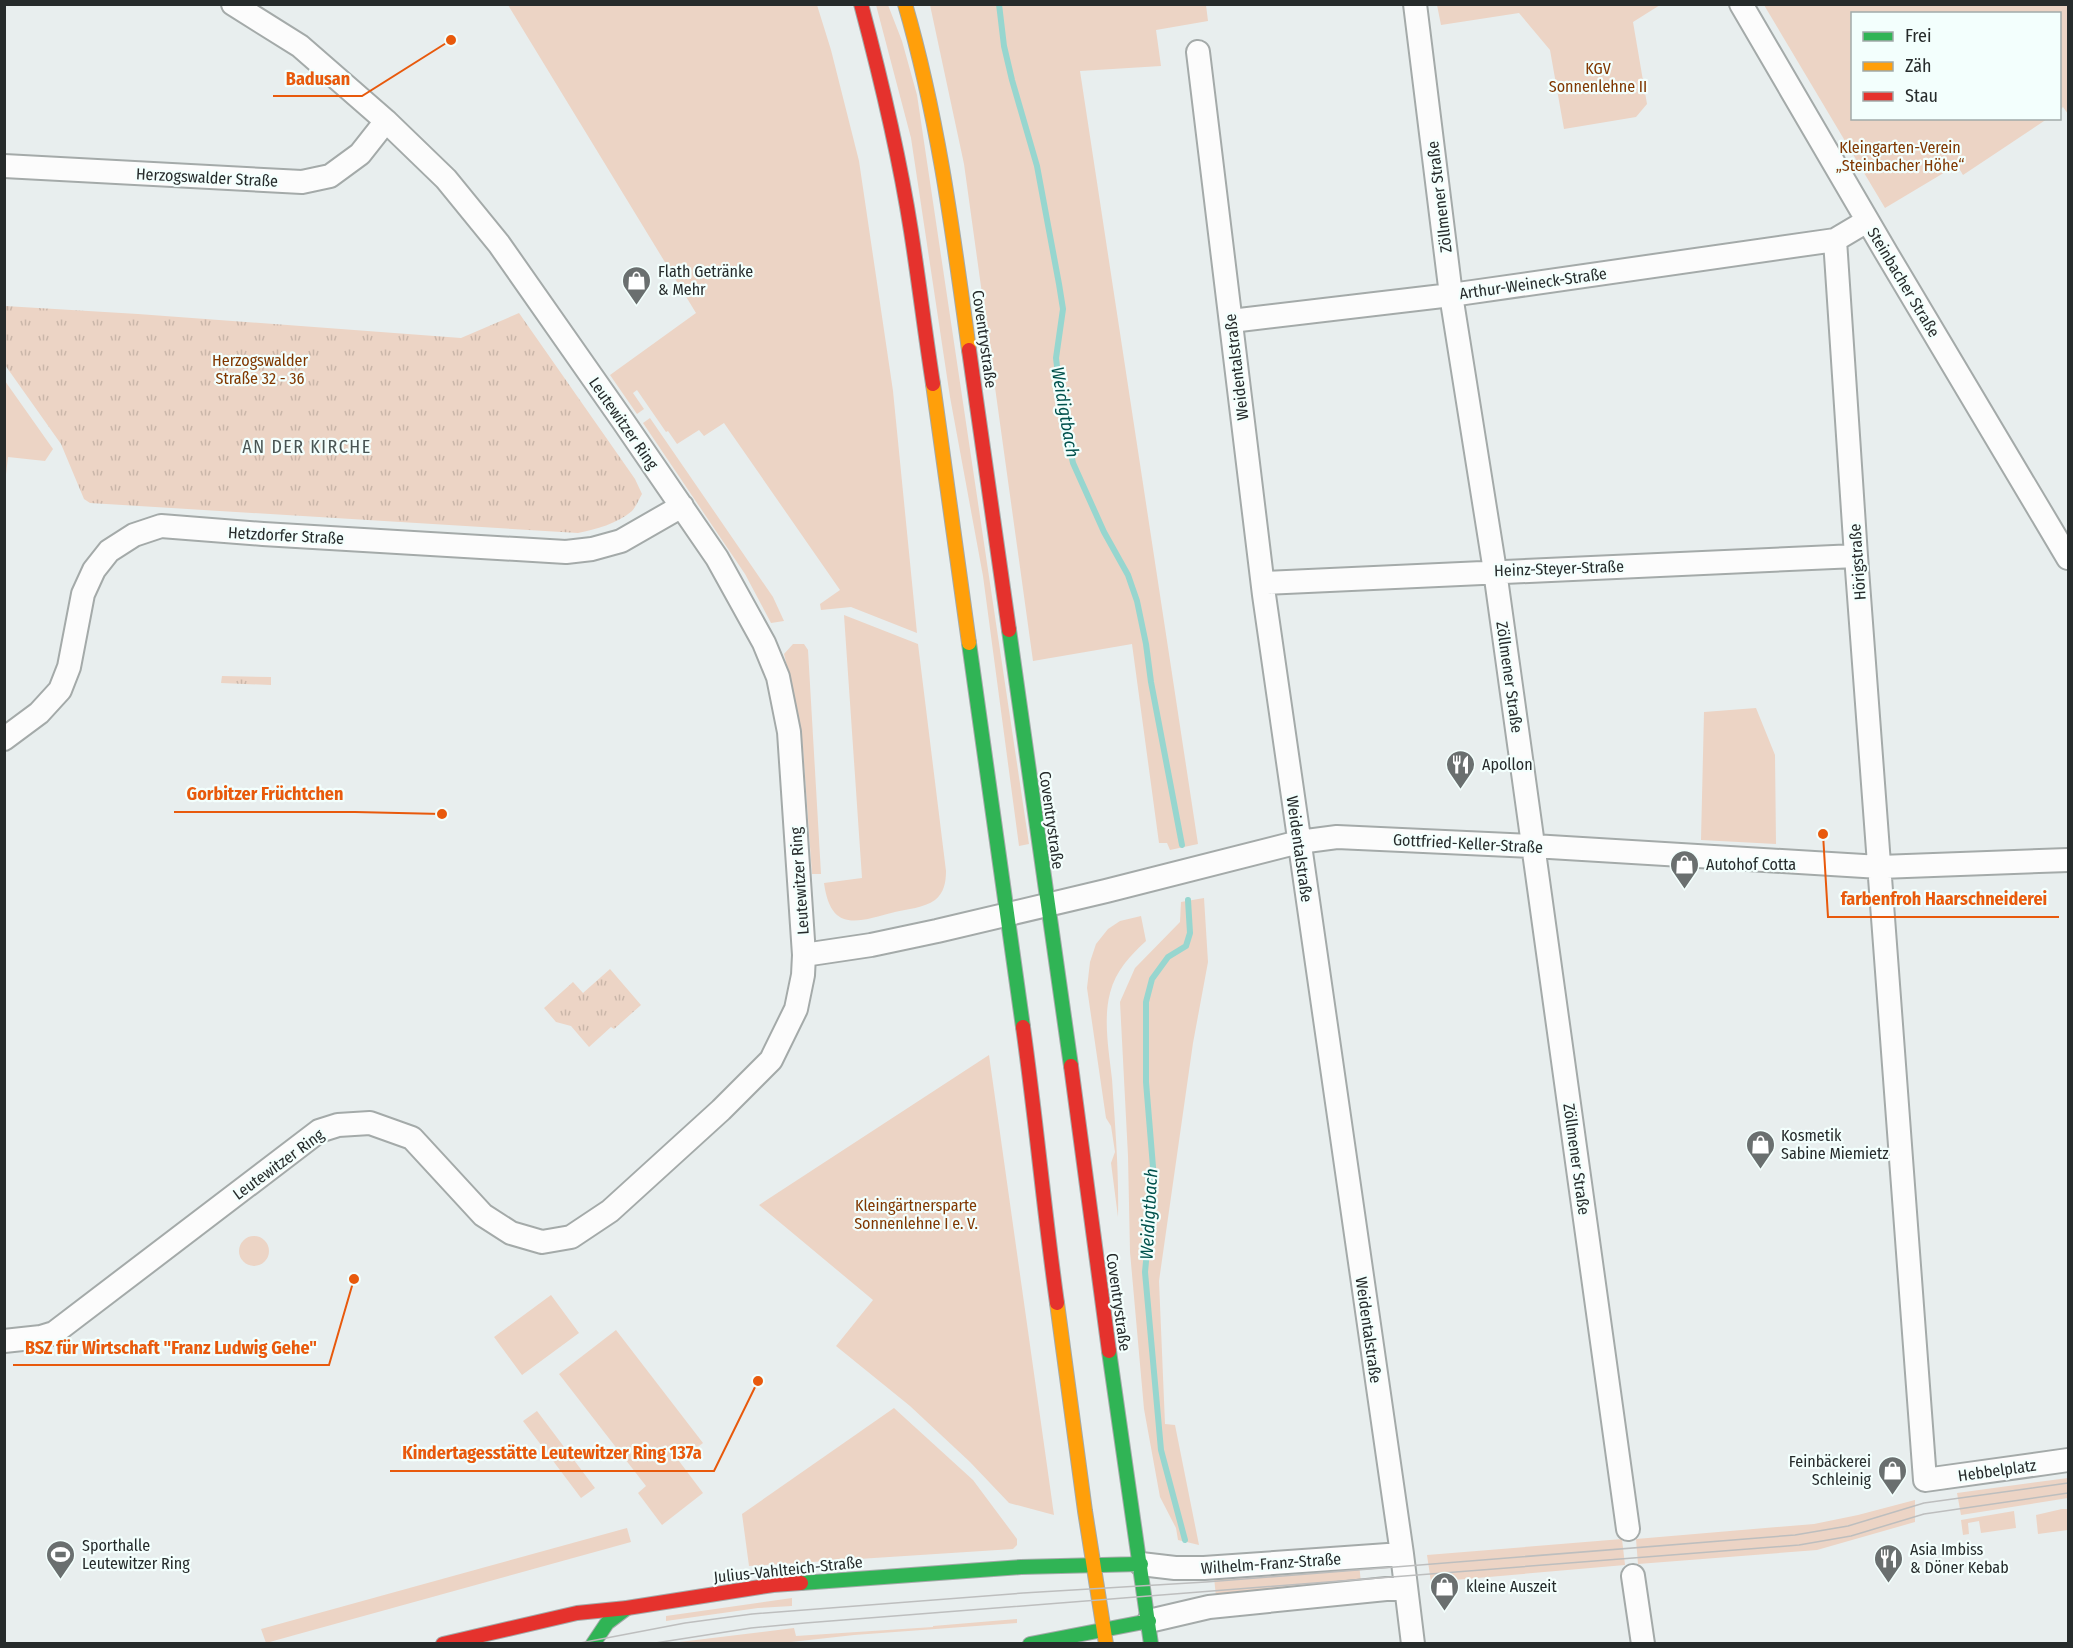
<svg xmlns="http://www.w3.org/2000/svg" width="2073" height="1648" viewBox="0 0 2073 1648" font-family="'Fira Sans Condensed',sans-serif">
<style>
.green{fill:#ecd4c5}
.park{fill:url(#park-tufts)}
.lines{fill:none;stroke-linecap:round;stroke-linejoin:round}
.stream{stroke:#97d6cf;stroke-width:6}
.street-casing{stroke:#a4aaa9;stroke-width:26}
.fast-casing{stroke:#a4aaa9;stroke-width:16}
.slow-casing{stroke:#a4aaa9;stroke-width:16}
.jam-casing{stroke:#a4aaa9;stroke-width:16}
.street{stroke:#fcfcfc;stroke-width:22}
.fast{stroke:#30b455;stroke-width:14}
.slow{stroke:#ff9f0a;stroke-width:14}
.jam{stroke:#e5322d;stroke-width:14}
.tram{stroke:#bdbebe;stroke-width:1.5}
.labels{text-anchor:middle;stroke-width:4.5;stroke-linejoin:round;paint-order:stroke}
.park-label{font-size:16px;fill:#803700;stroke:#f3fffd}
.street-label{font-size:16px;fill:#262b2b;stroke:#f3fffd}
.poi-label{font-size:16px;fill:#262b2b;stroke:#f3fffd;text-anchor:start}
.water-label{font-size:18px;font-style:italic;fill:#00514c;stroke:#f3fffd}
.neighbourhood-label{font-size:18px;letter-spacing:1.5px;fill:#485453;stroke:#f3fffd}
.leader{fill:none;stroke:#e8590c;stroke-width:2}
.callout-dot{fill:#e8590c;stroke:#f3fffd;stroke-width:2}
.callout-label{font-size:18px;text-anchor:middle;font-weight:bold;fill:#e8590c;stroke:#f3fffd;stroke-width:4.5;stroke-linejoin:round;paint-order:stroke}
</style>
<defs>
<pattern id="park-tufts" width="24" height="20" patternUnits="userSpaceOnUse" patternTransform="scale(1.5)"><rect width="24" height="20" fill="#ecd4c5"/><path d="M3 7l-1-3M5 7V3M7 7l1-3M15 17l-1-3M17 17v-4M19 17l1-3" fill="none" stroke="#cab6a9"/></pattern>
</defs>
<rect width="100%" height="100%" fill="#e8eeee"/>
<!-- green -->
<path class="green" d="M508 5H817L831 50 859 161 893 391 917 633 851 607 821 610 820 604 840 590 724 423 704 436 699 430 677 444 668 431 666 432 637 390 633 393 644 409 637 414 610 375 696 313Z
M876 5H888L902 41 917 95 1029 844 1019 846 983 576 950 397 911 138Z
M930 5H1206L1208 21 1156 30 1161 66 1080 71 1198 844 1170 850 1167 843H1159L1132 644 1033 661 964 164Z
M1437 5H1660L1633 22 1647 104 1636 117 1564 129 1550 50 1519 13 1441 25Z
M1764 5H2068V114L2063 107 2060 110V14H1852V118L2047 119 1963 175 1957 165 1885 208Z
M5 381 53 449 45 461 8 457 5 483Z
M650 418 773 597 784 621 771 623 745 574 643 423Z
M844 615 918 644 946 871C946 882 944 893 935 900 924 908 907 909 895 912 857 922 831 933 824 883L862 878Z
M793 644H804L808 650 821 874H812L803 749 797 708 784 654Z
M1756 708 1775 755 1776 844 1701 840 1704 712Z
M1204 898 1208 962 1193 1043 1159 1281 1165 1424 1175 1425 1199 1545 1178 1540 1176 1528 1160 1497 1144 1409 1130 1252 1128 1156 1120 1002 1135 968 1180 922 1181 902Z
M1141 916 1146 941C1130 956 1116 970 1110 993 1103 1020 1109 1052 1112 1079 1115 1125 1119 1171 1118 1217L1111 1163 1115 1152 1111 1126 1106 1118 1087 988 1090 962 1096 944 1108 929 1120 921Z
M989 1055 1054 1515 1009 1503 970 1462 910 1406 836 1346 873 1300 759 1205Z
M239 1251a15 15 0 1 1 30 0a15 15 0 1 1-30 0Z
M551 1295 579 1333 522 1375 494 1337Z
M616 1330 703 1443 679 1461 703 1493 662 1525 638 1493 646 1486 559 1374Z
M894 1408 973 1480 1017 1539V1545L1013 1549 749 1566 742 1514Z
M537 1411 595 1488 581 1498 523 1421Z
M2068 1478V1498L1961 1515 1957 1493Z
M1915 1500V1522L1817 1550 1638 1564 1636 1539 1814 1524 1858 1515Z
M2062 1509H2068V1530L2038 1534 2036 1515Z
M2014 1511 2016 1528 1981 1533 1979 1521 1968 1523 1969 1534 1963 1535 1961 1520Z
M627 1528 631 1542 266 1643 261 1629Z
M1622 1539 1625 1565 1431 1582 1427 1555Z
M1359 1562 1361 1584 1216 1597 1214 1577Z
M792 1598V1606L758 1608 666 1621V1616Z
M1017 1619V1623L854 1635 782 1643H671L794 1628 796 1636 933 1627V1626Z"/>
<!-- park -->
<path class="park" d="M5 306 138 314 461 338 519 313 635 479 642 494C639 499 636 507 632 511 617 524 596 529 578 533L90 503 84 499 61 444 5 365Z
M222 676 271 677V685L221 683Z
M610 969 641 1005 614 1029 611 1027 589 1047 571 1026 556 1022 544 1008 573 982 583 993Z"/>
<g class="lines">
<!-- stream -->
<path class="stream" d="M999 4 1004 46 1012 80 1037 166 1059 284 1063 309 1056 358 1063 417 1073 463 1104 532 1128 575 1137 601 1146 644 1151 682 1182 845
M1185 1540 1161 1450 1145 1272 1154 1179 1146 1082V1002L1152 979 1168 957 1186 946 1190 933 1188 900"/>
<defs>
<path id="street" d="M1415 4 1451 295 1495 571 1628 1529
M1741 4 1887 254 2068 558
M1198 52 1264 595 1402 1554 1413 1644
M4 166 302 182 330 176 360 154 386 121
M1867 221 1835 240 1856 556 1925 1480 2068 1460
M1231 321 1451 295 1835 240
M1263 583 1856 556
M4 739 39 713 60 690 69 667 83 594 94 570 109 551 134 535 161 526 263 534 566 552 592 549 621 541 682 506
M804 955 871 945 937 931 1106 891 1299 842 1337 837 1533 846 1880 867 2068 860
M4 1341 41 1337 54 1333 319 1131 338 1125 370 1123 412 1138 483 1215 511 1233 542 1242 571 1237 610 1211 721 1110 771 1060 796 1009 803 975 804 955 789 732 778 677 764 643 717 558 623 421 499 244 446 179 386 121 300 46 233 4
M1141 1564 1175 1568H1204L1402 1554
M1633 1576 1643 1644
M1149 1621 1209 1607 1406 1587"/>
<path id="fast" d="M1009 630 1071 1066
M969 643 1023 1027
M1109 1351 1151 1644
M801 1583 1021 1567 1141 1564
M593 1644 607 1623 627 1608
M1030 1644 1149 1621"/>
<path id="slow" d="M905 4C938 117 953 233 969 350
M933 384 969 643
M1057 1303 1085 1511 1106 1644"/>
<path id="jam" d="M861 4C881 79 899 154 911 231 919 282 925 333 933 384
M969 350 1009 630
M1023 1027C1036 1119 1044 1211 1057 1303
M1071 1066 1109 1351
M443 1644 577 1613 627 1608 773 1585 801 1583"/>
</defs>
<!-- street casing -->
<use href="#street" class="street-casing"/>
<!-- fast casing -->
<use href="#fast" class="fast-casing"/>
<!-- slow casing -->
<use href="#slow" class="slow-casing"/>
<!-- jam casing -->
<use href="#jam" class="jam-casing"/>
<!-- street -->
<use href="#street" class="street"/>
<!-- fast -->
<use href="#fast" class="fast"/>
<!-- slow -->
<use href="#slow" class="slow"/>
<!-- jam -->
<use href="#jam" class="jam"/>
<!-- tram -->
<path class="tram" d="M575 1644 685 1623 752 1614 1023 1593 1206 1582 1795 1535 1848 1526 1924 1503 2068 1483
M649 1644 751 1628 805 1623 1799 1545 1851 1536 1924 1514 2068 1493"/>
</g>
<!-- icons -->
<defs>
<symbol id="shop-pin" viewBox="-11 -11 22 30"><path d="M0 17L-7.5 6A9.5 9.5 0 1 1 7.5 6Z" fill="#6a6f6f" stroke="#f3fffd"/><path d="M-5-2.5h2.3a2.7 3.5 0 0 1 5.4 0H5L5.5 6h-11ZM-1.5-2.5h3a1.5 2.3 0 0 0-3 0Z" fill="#fff"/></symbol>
<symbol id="restaurant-pin" viewBox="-11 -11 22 30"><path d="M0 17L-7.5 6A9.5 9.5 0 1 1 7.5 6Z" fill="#6a6f6f" stroke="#f3fffd"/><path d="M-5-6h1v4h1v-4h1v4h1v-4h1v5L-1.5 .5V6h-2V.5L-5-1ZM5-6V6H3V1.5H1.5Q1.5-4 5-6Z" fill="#fff"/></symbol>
<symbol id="stadium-pin" viewBox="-11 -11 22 30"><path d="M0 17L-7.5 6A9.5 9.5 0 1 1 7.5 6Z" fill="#6a6f6f" stroke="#f3fffd"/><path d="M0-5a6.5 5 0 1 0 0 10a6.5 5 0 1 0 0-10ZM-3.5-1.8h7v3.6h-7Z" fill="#fff"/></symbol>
</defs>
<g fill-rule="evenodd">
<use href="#shop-pin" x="620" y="264" width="33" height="45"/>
<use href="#restaurant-pin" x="1444" y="748" width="33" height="45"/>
<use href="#shop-pin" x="1668" y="848" width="33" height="45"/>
<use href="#shop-pin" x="1744" y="1128" width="33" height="45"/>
<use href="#shop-pin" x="1876" y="1454" width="33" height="45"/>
<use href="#stadium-pin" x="44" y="1538" width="33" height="45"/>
<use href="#restaurant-pin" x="1872" y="1542" width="33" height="45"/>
<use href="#shop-pin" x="1428" y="1570" width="33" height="45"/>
</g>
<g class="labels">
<!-- park labels -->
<g class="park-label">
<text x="1598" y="74">KGV<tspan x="1598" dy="18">Sonnenlehne II</tspan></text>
<text x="1900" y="153">Kleingarten-Verein<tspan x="1900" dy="18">„Steinbacher Höhe“</tspan></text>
<text x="260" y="366">Herzogswalder<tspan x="260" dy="18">Straße 32 - 36</tspan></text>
<text x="916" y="1211">Kleingärtnersparte<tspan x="916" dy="18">Sonnenlehne I e. V.</tspan></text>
</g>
<!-- street labels -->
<g class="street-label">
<text transform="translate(207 177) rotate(3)" y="6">Herzogswalder Straße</text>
<text transform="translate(1439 197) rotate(-97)" y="6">Zöllmener Straße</text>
<text transform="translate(1904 282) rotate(59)" y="6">Steinbacher Straße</text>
<text transform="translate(1533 283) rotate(-8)" y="6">Arthur-Weineck-Straße</text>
<text transform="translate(985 339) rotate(82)" y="6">Coventrystraße</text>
<text transform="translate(1236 367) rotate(-97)" y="6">Weidentalstraße</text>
<text transform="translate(624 423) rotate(55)" y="6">Leutewitzer Ring</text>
<text transform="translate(286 535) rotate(3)" y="6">Hetzdorfer Straße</text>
<text transform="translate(1857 562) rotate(-94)" y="6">Hörigstraße</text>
<text transform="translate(1559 568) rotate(-2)" y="6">Heinz-Steyer-Straße</text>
<text transform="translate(1510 677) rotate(82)" y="6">Zöllmener Straße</text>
<text transform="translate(1052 820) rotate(82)" y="6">Coventrystraße</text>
<text transform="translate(1468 843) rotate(3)" y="6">Gottfried-Keller-Straße</text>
<text transform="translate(1300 849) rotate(82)" y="6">Weidentalstraße</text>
<text transform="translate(799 881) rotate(-94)" y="6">Leutewitzer Ring</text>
<text transform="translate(1577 1159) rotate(82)" y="6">Zöllmener Straße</text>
<text transform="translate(278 1164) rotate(-36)" y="6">Leutewitzer Ring</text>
<text transform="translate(1119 1302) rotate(82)" y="6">Coventrystraße</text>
<text transform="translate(1369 1330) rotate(82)" y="6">Weidentalstraße</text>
<text transform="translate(1997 1470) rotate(-8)" y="6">Hebbelplatz</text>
<text transform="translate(1271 1563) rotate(-4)" y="6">Wilhelm-Franz-Straße</text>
<text transform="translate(788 1569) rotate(-6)" y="6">Julius-Vahlteich-Straße</text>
</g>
<!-- poi labels -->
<g class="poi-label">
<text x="658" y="277">Flath Getränke<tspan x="658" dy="18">&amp; Mehr</tspan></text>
<text x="1482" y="770">Apollon</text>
<text x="1706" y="870">Autohof Cotta</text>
<text x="1781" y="1141">Kosmetik<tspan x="1781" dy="18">Sabine Miemietz</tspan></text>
<text x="1871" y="1467" text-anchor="end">Feinbäckerei<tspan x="1871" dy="18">Schleinig</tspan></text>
<text x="82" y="1551">Sporthalle<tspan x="82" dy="18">Leutewitzer Ring</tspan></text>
<text x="1910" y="1555">Asia Imbiss<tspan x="1910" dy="18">&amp; Döner Kebab</tspan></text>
<text x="1466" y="1592">kleine Auszeit</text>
</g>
<!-- water labels -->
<g class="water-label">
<text transform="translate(1065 412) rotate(80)" y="6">Weidigtbach</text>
<text transform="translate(1149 1214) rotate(-87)" y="6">Weidigtbach</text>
</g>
<!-- neighbourhood labels -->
<g class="neighbourhood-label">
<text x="307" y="453">AN DER KIRCHE</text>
</g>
</g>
<!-- callouts -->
<path class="leader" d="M451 40L362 96H273M442 814L355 812H174M1823 834L1828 917H2059M354 1279L329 1365H13M758 1381L714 1471H390"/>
<g class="callout-dot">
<circle cx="451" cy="40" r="6"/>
<circle cx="442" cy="814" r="6"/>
<circle cx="1823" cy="834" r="6"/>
<circle cx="354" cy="1279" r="6"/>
<circle cx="758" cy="1381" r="6"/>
</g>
<g class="callout-label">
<text x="318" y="85">Badusan</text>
<text x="265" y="800">Gorbitzer Früchtchen</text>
<text x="1944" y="905">farbenfroh Haarschneiderei</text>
<text x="171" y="1354">BSZ für Wirtschaft "Franz Ludwig Gehe"</text>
<text x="552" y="1459">Kindertagesstätte Leutewitzer Ring 137a</text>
</g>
<!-- border -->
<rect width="2073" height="1648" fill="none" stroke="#262b2b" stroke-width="12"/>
<!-- legend -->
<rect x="1851" y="12" width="210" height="108" fill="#f3fffd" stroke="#a1aaa9" stroke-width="1.5"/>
<rect x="1863" y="32" width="30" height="9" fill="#30b455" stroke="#a1aaa9" stroke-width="1.5"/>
<text x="1905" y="42" font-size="18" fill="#262b2b">Frei</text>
<rect x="1863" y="62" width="30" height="9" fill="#ff9f0a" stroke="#a1aaa9" stroke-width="1.5"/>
<text x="1905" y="72" font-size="18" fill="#262b2b">Zäh</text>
<rect x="1863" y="92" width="30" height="9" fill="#e5322d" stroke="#a1aaa9" stroke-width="1.5"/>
<text x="1905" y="102" font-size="18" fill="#262b2b">Stau</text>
</svg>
